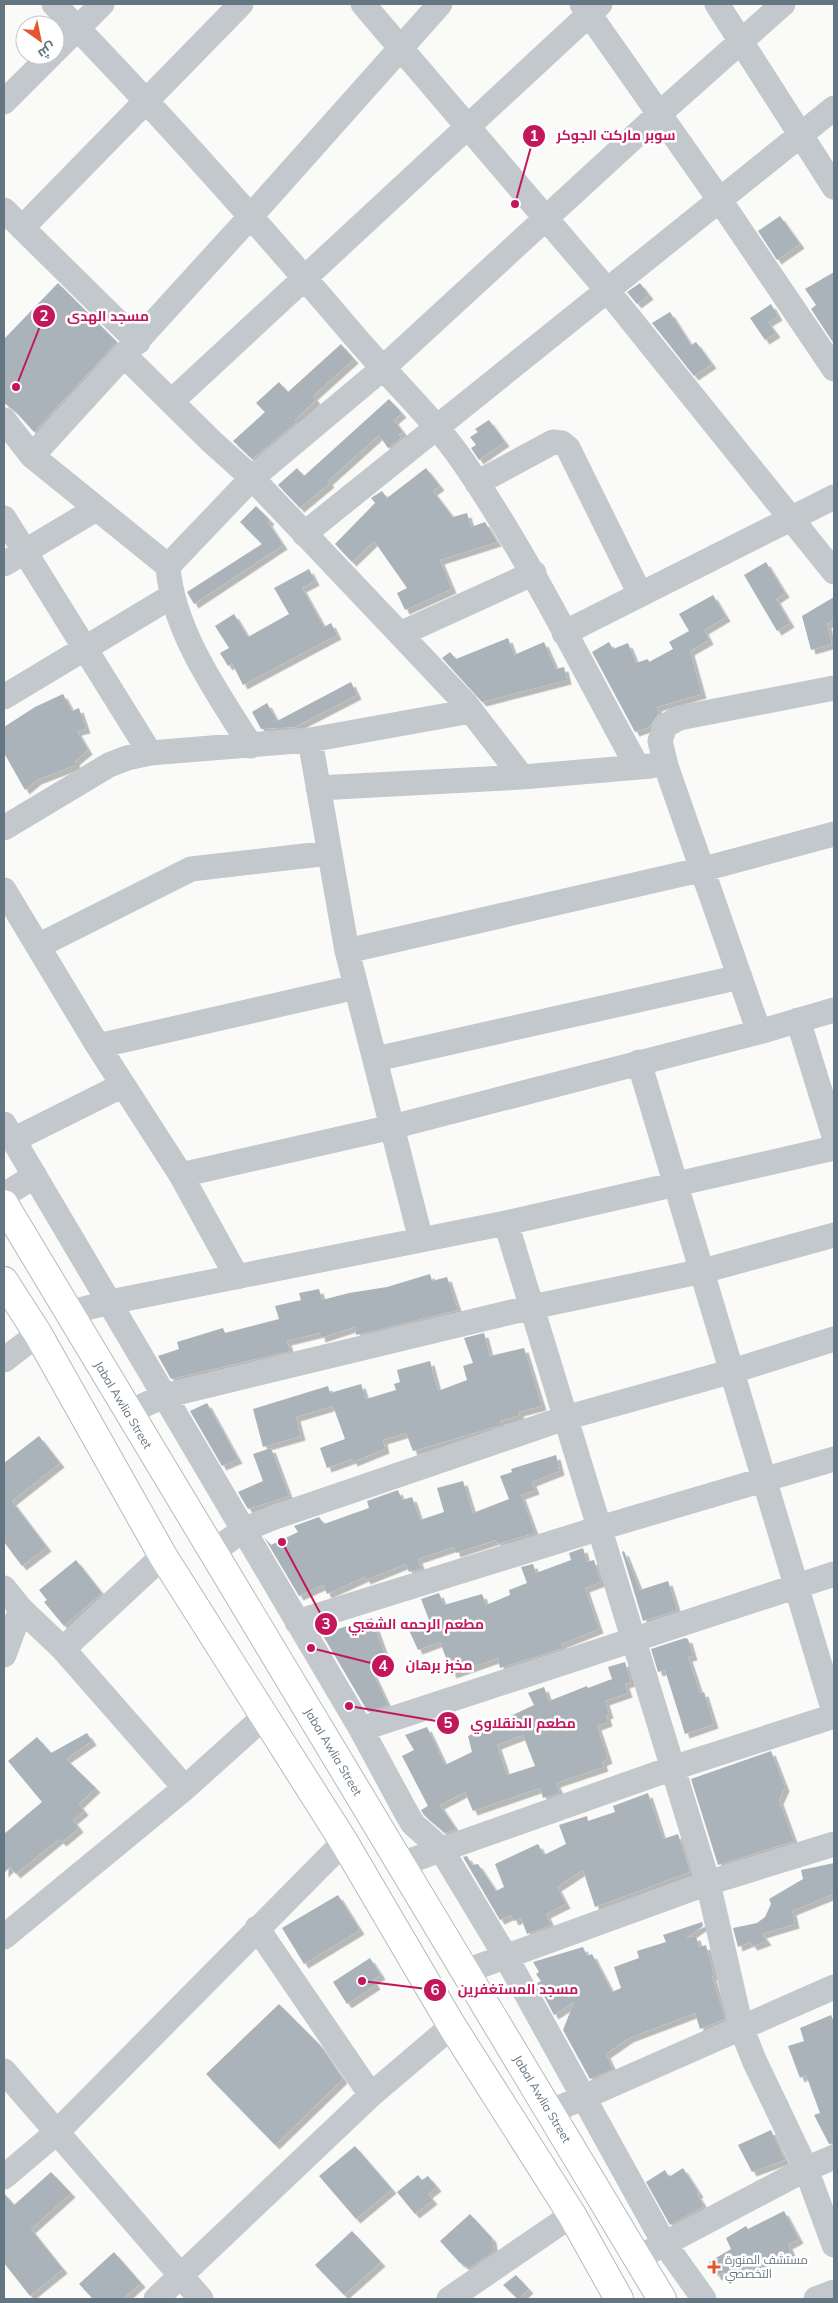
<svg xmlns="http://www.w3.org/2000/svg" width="838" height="2303" viewBox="0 0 838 2303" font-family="Mulish,Cairo,sans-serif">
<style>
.building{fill:#aab3b9;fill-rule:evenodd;filter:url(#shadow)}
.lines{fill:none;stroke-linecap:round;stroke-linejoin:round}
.major-casing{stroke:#b5babe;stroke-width:30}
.minor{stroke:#c3c8cc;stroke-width:25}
.major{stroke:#fff;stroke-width:28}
.poi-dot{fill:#e4572e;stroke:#fff;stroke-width:2}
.labels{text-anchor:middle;stroke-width:5;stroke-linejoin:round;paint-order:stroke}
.street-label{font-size:12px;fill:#657683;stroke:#fff}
.poi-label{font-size:12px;fill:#657683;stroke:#fff;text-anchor:start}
.leader{fill:none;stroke:#c2185b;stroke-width:2}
.callout-dot{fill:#c2185b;stroke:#fff;stroke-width:2}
.mark-label{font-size:15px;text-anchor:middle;font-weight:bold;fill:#fff}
.callout-label{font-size:14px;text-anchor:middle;font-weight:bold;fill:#c2185b;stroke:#fff;stroke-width:5;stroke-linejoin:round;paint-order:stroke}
</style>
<defs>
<filter id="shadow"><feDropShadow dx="4.5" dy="4.5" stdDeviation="0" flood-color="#0004"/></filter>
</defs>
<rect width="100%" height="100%" fill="#fafaf8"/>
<!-- building -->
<path class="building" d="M780 216 800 244 777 260 758 231Z
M834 272V344L811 309 816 305 805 289Z
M58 283 117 342 34 432 15 411 4 403V339Z
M640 283 649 295 637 304 627 292Z
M771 304 778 316 768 322 776 333 765 340 750 318Z
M670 312 691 345 696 342 712 364 694 376 652 323Z
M341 344 354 359 313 396 316 400 295 420 297 422 252 459 233 441 265 412 256 403 279 382 288 392Z
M389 399 402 413 394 420 403 432 399 435 401 438 388 448 379 435 328 481 330 483 300 508 278 485 297 468 304 476Z
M489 420 505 442 479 460 471 448 476 445 470 437 478 432 475 429Z
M426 468 440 486 433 491 453 517 467 513 471 527 485 522 497 542 440 560 452 589 405 610 397 593 407 588 374 541 352 562 335 544 375 503 371 498 382 491 387 498Z
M256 506 270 520 268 522 283 545 194 604 187 592 262 544 240 522Z
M766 562 785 593 776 599 790 623 777 631 744 575Z
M309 569 315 581 302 588 324 627 331 623 337 635 243 685 232 663 228 666 220 653 229 648 215 626 234 614 248 637 289 614 274 588Z
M713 595 726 617 704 630 709 640 690 651 702 694 657 707 659 713 649 727 635 732 592 652 609 642 613 649 628 643 636 663 648 659 649 662 673 649 669 642 689 631 679 614Z
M834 597V619L827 624 832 644 811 650 802 616Z
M508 638 514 655 544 642 556 669 564 667 567 680 482 702 442 658 450 652 456 659Z
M351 682 357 695 295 727 261 729 252 712 267 703 277 721Z
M63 694 72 711 79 708 86 729 77 731 88 750 75 761 76 765 37 780 25 790 4 753V727L35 707Z
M430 1274 432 1281 447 1277 458 1310 356 1335 355 1327 321 1338 320 1333 287 1341 290 1351 171 1379 158 1356 179 1349 177 1342 223 1328 225 1333 279 1319 275 1306 301 1300 299 1293 319 1289 322 1300 349 1293 387 1287Z
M484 1333 490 1356 524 1348 542 1406 519 1412 520 1415 500 1421 501 1425 413 1451 406 1433 383 1440 385 1449 353 1462 352 1459 327 1468 320 1448 345 1439 333 1406 296 1417 301 1436 263 1447 253 1409 328 1386 330 1393 361 1384 366 1399 396 1390 394 1384 400 1382 397 1370 430 1361 438 1391 467 1380 463 1366 473 1363 464 1338Z
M207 1403 238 1459 222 1466 190 1411Z
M39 1436 60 1463 12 1501 47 1547 22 1566 4 1542V1463Z
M271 1448 289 1496 248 1509 238 1492 263 1481 253 1454Z
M556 1455 560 1471 532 1482 535 1490 521 1495 535 1533 497 1544 496 1540 456 1553 454 1547 418 1559 421 1568 409 1572 406 1564 366 1580 365 1577 327 1594 323 1585 299 1596 264 1537 271 1545 298 1532 294 1526 319 1517 324 1524 369 1508 367 1501 398 1490 402 1500 412 1497 420 1520 444 1512 437 1488 463 1481 473 1513 509 1499 500 1476 512 1472 511 1469Z
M583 1548 587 1562 594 1560 601 1582 585 1588 599 1629 561 1644 563 1648 500 1668 498 1658 452 1674 440 1642 418 1650 408 1628 429 1620 421 1599 439 1593 444 1605 482 1594 486 1605 510 1595 509 1590 527 1583 521 1567 533 1564 536 1573 571 1560 569 1553Z
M624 1551 640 1590 668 1581 677 1610 643 1621 622 1552Z
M76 1560 102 1593 64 1626 44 1602 47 1600 39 1590Z
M372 1618 387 1660 370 1667 388 1705 368 1712 322 1634Z
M685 1638 688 1639 693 1656 688 1657 700 1693 704 1692 714 1724 685 1734 665 1670 658 1672 651 1649Z
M625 1662 631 1682 625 1684 628 1693 605 1701 609 1714 606 1715 608 1722 597 1726 608 1759 602 1762 604 1767 556 1783 560 1793 543 1798 540 1788 473 1811 465 1792 440 1805 456 1829 445 1833 424 1815 421 1810 428 1806 402 1756 414 1750 405 1735 427 1727 445 1765 472 1752 468 1736 534 1705 528 1693 544 1687 549 1701 587 1686 588 1688 612 1679 608 1667ZM523 1735 535 1766 507 1775 497 1745Z
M87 1733 92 1741 66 1759 96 1788 79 1804 84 1811 73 1820 79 1828 62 1842 59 1839 16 1874 10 1867 4 1873V1834L42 1802 8 1761 37 1737 51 1753Z
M771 1751 785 1787 779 1800 794 1841 718 1865 691 1779Z
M648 1793 663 1839 678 1834 690 1872 595 1907 583 1870 557 1887 566 1904 546 1914 551 1925 527 1934 521 1918 514 1921 511 1915 500 1920 463 1857 467 1856 472 1865 478 1864 496 1891 504 1887 495 1864 538 1844 544 1855 566 1844 559 1825 587 1816 588 1821 615 1812 613 1806Z
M834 1863V1894L792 1911 795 1924 762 1934 767 1941 753 1946 750 1942 738 1947 733 1928 757 1923 765 1917 771 1904 769 1899 803 1879 801 1870Z
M338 1895 360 1930 304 1964 282 1928Z
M702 1922 703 1926 686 1938 696 1936 699 1947 706 1945 714 1975 712 1976 725 2019 700 2029 695 2013 629 2038 606 2054 613 2069 590 2079 563 2030 574 2002 554 2015 537 1983 541 1981 536 1974 539 1972 533 1962 583 1947 587 1956 592 1954 612 1992 621 1988 614 1967 639 1958 637 1951 666 1942 663 1935Z
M370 1958 381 1975 373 1980 376 1985 347 2004 333 1982Z
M279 2004 320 2045 343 2079 275 2145 206 2074Z
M831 2015 834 2022V2143L829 2144 814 2115 820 2113 806 2075 800 2078 788 2046 804 2041 800 2028Z
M771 2130 785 2160 752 2172 738 2145Z
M355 2146 392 2189 356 2219 319 2176Z
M683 2168 699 2193 697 2194 704 2206 670 2225 646 2182 665 2170 669 2177Z
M51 2172 71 2193 31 2229 63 2269 30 2296 4 2263V2193L14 2205Z
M418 2175 422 2180 428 2176 437 2187 428 2194 433 2200 415 2214 397 2192Z
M784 2211 799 2239 788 2245 791 2252 778 2259 776 2257 753 2269 752 2266 746 2269 743 2264 725 2275 723 2272 717 2276 709 2262 731 2249 726 2238 746 2226 748 2229Z
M470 2214 492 2238 494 2251 469 2268 459 2262 440 2241Z
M352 2231 381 2262 344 2295 315 2265Z
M114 2252 141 2283 123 2299H93L79 2284Z
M516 2275 529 2289 518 2299 503 2285Z"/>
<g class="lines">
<defs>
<path id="major" d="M4 1204 662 2299
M4 1281 38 1334 163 1556 344 1842 452 2026 572 2215 619 2299"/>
</defs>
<!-- major casing -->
<use href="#major" class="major-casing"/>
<!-- minor -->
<path class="minor" d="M54 4C159 112 259 224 356 338 392 380 433 418 464 463 530 559 581 665 637 766
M363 4 607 290 834 572
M582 4 719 199 834 369
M717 4 834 187
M55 51 102 4
M4 102 51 55
M4 210 138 342
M22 228 241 4
M125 356 211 441 252 478 400 634 465 703 522 777
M172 401 600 4
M4 420 32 456 168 566C172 629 218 694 251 746
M32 456 251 216 440 4
M477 483 553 442 562 443 568 448 640 594
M4 518 150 753
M304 534 834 108
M4 564 96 509
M168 566 252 478 382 369 658 115 783 4
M564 633 834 497
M400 634 534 573
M4 697 172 596
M310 740 347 951 421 1240
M318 788 522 777 651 766
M4 828 109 765 127 758 150 753 310 740 471 711
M4 890 98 1046 181 1175 237 1277
M38 946 191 869 330 853
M347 951 704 869 834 834
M798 1020 834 1136
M759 1032 666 766 660 741 665 726 679 718 834 688
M98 1046 356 987
M376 1059 740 977
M639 1062 834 1712
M4 1124 361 1729 407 1814 413 1824 441 1849 506 1957 664 2243 704 2299
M13 1140 123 1085
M181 1175 392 1127 759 1032 834 1010
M4 1195 35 1176
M506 1223 708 1883 741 2027 754 2060 806 2169 834 2245
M68 1313 110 1302 506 1223 834 1148
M4 1360 38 1334
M129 1412 164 1396 532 1307 703 1271 834 1235
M213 1552 243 1530 275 1517 565 1418 733 1371 834 1339
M4 1588 21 1609 63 1649 185 1788
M297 1622 600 1528 834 1459
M63 1649 163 1556
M4 1655 21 1609
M361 1729 834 1574
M401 1864 673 1768 834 1716
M257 1928 371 2095
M4 1937 185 1788 265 1716
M466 1971 708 1883 834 1844
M4 2071 201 2299
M550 2112 834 1987
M4 2177 56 2133 344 1842
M651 2251 806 2169 834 2157
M156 2299 371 2095 452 2026
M449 2299 572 2215
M816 2299 834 2292"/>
<!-- major -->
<use href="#major" class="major"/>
</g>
<!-- markers -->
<path class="poi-dot" d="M711.5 2259.5h5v5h5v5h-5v5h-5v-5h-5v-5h5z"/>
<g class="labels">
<!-- street labels -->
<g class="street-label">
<text transform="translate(123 1405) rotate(59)" y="4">Jabal Awlia Street</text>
<text transform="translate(333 1752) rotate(59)" y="4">Jabal Awlia Street</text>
<text transform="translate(542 2099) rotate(59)" y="4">Jabal Awlia Street</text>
</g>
<!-- poi labels -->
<g class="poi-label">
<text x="725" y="2264">مستشف المنورة<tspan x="725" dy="14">التخصصي</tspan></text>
</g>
</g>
<!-- callouts -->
<path class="leader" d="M515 204L534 136M16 387L44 316M282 1542L326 1624M311 1648L383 1666M349 1706L448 1723M362 1981L435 1990"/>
<g class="callout-dot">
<circle cx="515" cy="204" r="5"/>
<circle cx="16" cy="387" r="5"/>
<circle cx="282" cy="1542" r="5"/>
<circle cx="311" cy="1648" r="5"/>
<circle cx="349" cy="1706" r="5"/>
<circle cx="362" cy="1981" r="5"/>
<circle cx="534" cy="136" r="12"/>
<circle cx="44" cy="316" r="12"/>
<circle cx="326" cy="1624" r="12"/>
<circle cx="383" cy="1666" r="12"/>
<circle cx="448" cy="1723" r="12"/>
<circle cx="435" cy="1990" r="12"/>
</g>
<g class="mark-label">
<text x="534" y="141">1</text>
<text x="44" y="321">2</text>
<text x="326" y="1629">3</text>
<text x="383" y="1671">4</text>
<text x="448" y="1728">5</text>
<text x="435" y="1995">6</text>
</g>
<g class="callout-label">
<text x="616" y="140">سوبر ماركت الجوكر</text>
<text x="108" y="321">مسجد الهدى</text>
<text x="416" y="1629">مطعم الرحمه الشعبي</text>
<text x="439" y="1670">مخبز برهان</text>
<text x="523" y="1728">مطعم الدنقلاوي</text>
<text x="518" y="1994">مسجد المستغفرين</text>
</g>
<!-- border -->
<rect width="838" height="2303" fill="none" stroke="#657683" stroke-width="10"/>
<!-- north arrow -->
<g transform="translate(40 40) rotate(147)"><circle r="24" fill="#ffffff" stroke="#c1c8cd"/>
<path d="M0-4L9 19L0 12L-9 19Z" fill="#e4572e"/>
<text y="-8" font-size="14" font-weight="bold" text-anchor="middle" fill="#657683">ش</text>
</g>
</svg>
